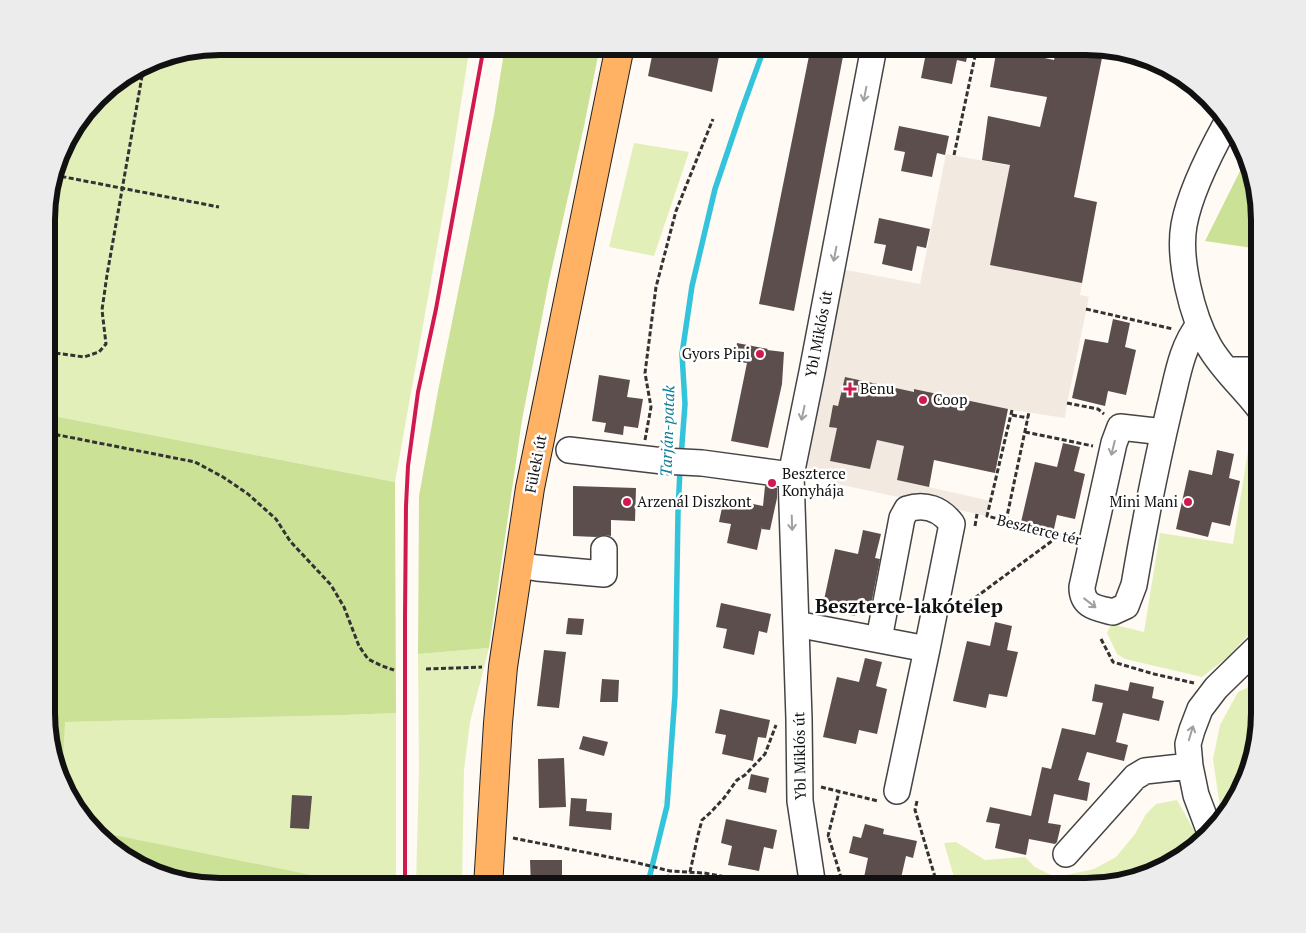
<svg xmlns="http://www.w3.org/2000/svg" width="1306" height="933" viewBox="0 0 1306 933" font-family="'PT Serif',serif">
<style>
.green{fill:#e3efb9}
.forest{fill:#cbe196}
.plaza{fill:#f2e9e0}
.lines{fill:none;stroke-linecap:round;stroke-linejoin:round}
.stream{stroke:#33c4db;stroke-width:5.5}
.building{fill:#5b4e4c}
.minor-casing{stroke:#444;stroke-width:28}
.major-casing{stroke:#222;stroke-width:30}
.path{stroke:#333;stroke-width:3;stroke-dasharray:5 2.5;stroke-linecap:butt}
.minor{stroke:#fff;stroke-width:25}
.major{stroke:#ffb164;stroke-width:28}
.rail{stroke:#d11951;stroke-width:4}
.oneway{stroke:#a0a0a0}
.poi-dot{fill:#d11951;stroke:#fff;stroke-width:2}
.labels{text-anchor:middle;stroke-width:5;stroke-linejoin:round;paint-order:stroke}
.street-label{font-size:15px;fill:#111;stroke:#fff}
.poi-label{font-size:15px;fill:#111;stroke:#fff;text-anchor:start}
.water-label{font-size:16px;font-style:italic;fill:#0c8099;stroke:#fff}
.district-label{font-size:20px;font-weight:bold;fill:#111;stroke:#fff}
.rim{fill:none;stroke:#111;stroke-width:6}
</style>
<rect width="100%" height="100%" fill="#fffaf4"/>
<!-- green -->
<path class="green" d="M220 46H470L447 191 395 482 48 415V197L64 143 105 89 154 59Z
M634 143 689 152 654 256 609 247Z
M1252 426 1259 435V623L1228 657 1202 677 1125 659 1117 654 1107 633 1111 624 1144 632 1160 533 1233 544Z
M489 648 470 722 464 770 462 886H416L419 768 418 654Z
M1259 682V724L1250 769 1226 816 1220 807 1213 759 1220 725 1238 692Z
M396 713V886H308L312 875 97 832 69 800 62 779 64 722 345 715Z
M1177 800 1199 839 1163 869 1087 887H957L944 843 956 842 985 860 1025 857 1035 867 1051 875H1067L1094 869 1116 857 1135 834 1146 814 1156 804Z"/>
<!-- forest -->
<path class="forest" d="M505 46H600L584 126 549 281 522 420 489 648 418 654 419 496 438 391 494 115Z
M1246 159 1259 209V249L1205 241Z
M48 415 395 482 396 713 345 715 65 722 62 779 48 736Z
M97 832 124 837 312 875 308 886H209L164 877 114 851Z"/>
<!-- plaza -->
<path class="plaza" d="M946 154 1028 169 1006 183 990 264 1082 283 1080 295 1089 297 1067 403 1065 418 1012 410 915 389 908 419 888 415 893 387 845 377 838 406H833L829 426 837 428 830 461 870 469 877 440 904 446 897 480 991 501 987 516 800 476 841 269 920 284Z"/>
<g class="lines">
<!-- stream -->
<path class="stream" d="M681 457 685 404 682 354 692 286 715 189 741 112 765 46
M647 887 667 806 675 695 678 512 680 469"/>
</g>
<!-- building -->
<path class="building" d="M654 46H721L712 92 648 76Z
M811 46H845L794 311 759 304Z
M926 47H969L966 62 957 60 952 84 921 78 926 53H925Z
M1057 47H1097L1104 48 1074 197 1097 202 1082 283 990 265 1010 165 982 160 988 116 1040 127 1047 97 990 87 997 48 1054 60Z
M899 126 949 136 945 155 937 153 932 177 901 171 905 152 894 150Z
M879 218 930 229 926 248 917 246 912 271 882 264 886 245 874 243Z
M1113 319 1130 323 1125 347 1136 350 1126 395 1108 391 1105 406 1072 398 1085 339 1108 343Z
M737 343 768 349 767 350 784 352 782 384 768 448 731 441 747 363 734 361Z
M599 375 630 380 627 397 643 399 638 428 624 426 623 435 604 432 606 423 592 421Z
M845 377 914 392V389L1008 409 995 473 934 460 929 487 897 480 904 446 877 440 870 469 830 461 837 428 829 427 833 405 838 406Z
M1063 443 1080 447 1074 471 1085 474 1075 519 1057 515 1054 529 1021 522 1035 462 1057 467Z
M1217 450 1234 454 1229 478 1240 481 1230 526 1212 522 1208 537 1176 529 1189 470 1212 475Z
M573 486 636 488 635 521 611 520V536L604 535 596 537 573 536Z
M765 486 777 488V498L770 530 762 529V527L757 550 727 543 731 524 719 522 724 498 763 506Z
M863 530 881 534 875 558 880 559 871 605 858 602 855 616 822 609 835 549 858 554Z
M721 603 771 614 767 633 759 631 754 655 723 648 727 629 716 627Z
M568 618 584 619 582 635 566 634Z
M995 622 1012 626 1007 650 1018 652 1007 697 989 694 986 708 953 701 967 641 990 646Z
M544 650 566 652 559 708 537 706Z
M865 658 882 662 876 686 887 689 877 734 859 730 856 744 823 737 837 677 859 682Z
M602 679 619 680 618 702H600Z
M1130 682 1154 687 1152 698 1164 701 1159 721 1123 713 1116 742 1128 745 1124 761 1087 752 1078 780 1090 783 1087 801 1054 794 1048 823 1061 825 1057 842 1055 844 1029 839 1026 855 995 848 1000 824 986 822 990 807 1031 816 1042 767 1051 769 1062 728 1095 735 1103 703 1092 701 1095 684 1128 691Z
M720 709 770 720 766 738 758 737 753 761 722 754 726 735 715 733Z
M583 736 608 742 604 756 579 749Z
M564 758 566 807 539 808 538 759Z
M751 774 769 778 766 793 748 789Z
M292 795 312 796 309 829 290 828Z
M571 798 587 799 586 811 612 813 611 830 569 826Z
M726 819 777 830 773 849 764 847 759 871 728 865 732 846 721 843Z
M865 824 884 829 883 834 917 841 913 858 906 856 899 887H862L868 858 849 853 853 836 861 838Z
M530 860H562V887H531Z"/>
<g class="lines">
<defs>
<path id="minor" d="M1226 124C1210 153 1190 192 1184 225 1178 259 1192 316 1209 346 1222 369 1243 387 1259 408
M1227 370H1259
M1164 432 1120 427 1114 443 1082 587C1082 607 1097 608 1113 612L1126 606 1134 585C1144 526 1156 465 1170 406 1177 379 1181 347 1199 325
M569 450 663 461 702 463 791 475
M518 565 537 568 604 574V549
M796 624 927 649 952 524C941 509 925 503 907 509L902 518 879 639
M897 791 927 649
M1210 831 1208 827 1196 795 1190 766 1188 744 1192 730 1200 709 1216 688 1259 646
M1066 854 1135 777 1145 771 1190 766
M813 887 800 801 799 719 791 475 812 372 874 47"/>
<path id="major" d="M488 887 498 723 503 667 530 488 620 46"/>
</defs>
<!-- minor casing -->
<use href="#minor" class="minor-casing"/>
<!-- major casing -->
<use href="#major" class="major-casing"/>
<!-- path -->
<path class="path" d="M954 155 977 47
M54 175 219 207
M1086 309 1173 329
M48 352 84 357 99 352 106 344 102 310 107 275 144 65
M1067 403 1098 409 1104 414
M1012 410 987 516 1072 538
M1012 415 1028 418
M1025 432 1093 446
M48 433 195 462 223 477 248 494 276 519 290 541 331 585 344 607 359 646 368 659 382 666 394 670
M645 440 651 407 645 373 656 287 676 211 713 119
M1006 521 1029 412
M975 526 977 514
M957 611 1060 535
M1101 639 1113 662 1154 674 1194 683
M426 669 482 667
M821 787 878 801
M917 801 915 810 938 887
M827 836H828L839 792
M513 838 634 862 670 871 704 873 782 887
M829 838 844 887
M690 872 698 835 702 820 711 812 724 798 737 780 745 775 765 754 776 725
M666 887 670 871"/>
<!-- minor -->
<use href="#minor" class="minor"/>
<!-- major -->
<use href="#major" class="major"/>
<!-- rail -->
<path class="rail" d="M405 886V617L406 506 408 466 418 392 436 309 484 46"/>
</g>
<!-- one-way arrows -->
<defs><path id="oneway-shaft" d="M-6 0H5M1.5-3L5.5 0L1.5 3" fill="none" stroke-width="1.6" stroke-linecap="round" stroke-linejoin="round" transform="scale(1.25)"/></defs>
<g class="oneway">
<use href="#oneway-shaft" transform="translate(865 94) rotate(101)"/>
<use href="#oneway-shaft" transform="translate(835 254) rotate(101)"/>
<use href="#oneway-shaft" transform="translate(803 413) rotate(102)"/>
<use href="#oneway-shaft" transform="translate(1113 448) rotate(104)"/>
<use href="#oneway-shaft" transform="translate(792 523) rotate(88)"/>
<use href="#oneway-shaft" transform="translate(1090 603) rotate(38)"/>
<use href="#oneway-shaft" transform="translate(1191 733) rotate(-73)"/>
</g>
<!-- markers -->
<g class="poi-dot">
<circle cx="760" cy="354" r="5"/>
<path d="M847.5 381.5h5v5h5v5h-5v5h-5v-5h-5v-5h5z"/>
<circle cx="923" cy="400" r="5"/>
<circle cx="772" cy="483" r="5"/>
<circle cx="627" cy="502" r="5"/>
<circle cx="1188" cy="502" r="5"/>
</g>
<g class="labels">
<!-- street labels -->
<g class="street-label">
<text transform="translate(819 334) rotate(-79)" y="5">Ybl Miklós út</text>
<text transform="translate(536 464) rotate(-79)" y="5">Füleki út</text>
<text transform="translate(1039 530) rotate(14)" y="5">Beszterce tér</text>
<text transform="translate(800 756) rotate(-91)" y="5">Ybl Miklós út</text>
</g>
<!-- poi labels -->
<g class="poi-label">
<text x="750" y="359" text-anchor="end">Gyors Pipi</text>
<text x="860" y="394">Benu</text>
<text x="933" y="405">Coop</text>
<text x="782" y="479">Beszterce<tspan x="782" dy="17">Konyhája</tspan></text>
<text x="637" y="507">Arzenál Diszkont</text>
<text x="1178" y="507" text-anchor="end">Mini Mani</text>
</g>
<!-- water labels -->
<g class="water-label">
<text transform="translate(667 431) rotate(-88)" y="6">Tarján-patak</text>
</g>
<!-- district labels -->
<g class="district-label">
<text x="909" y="613">Beszterce-lakótelep</text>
</g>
</g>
<!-- crop -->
<path d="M0 0H1306V933H0ZM220 55H1086A165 165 0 0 1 1251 220V713A165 165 0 0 1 1086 878H220A165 165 0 0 1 55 713V220A165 165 0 0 1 220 55Z" fill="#ececec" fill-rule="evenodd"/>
<path class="rim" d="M220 55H1086A165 165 0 0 1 1251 220V713A165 165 0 0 1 1086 878H220A165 165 0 0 1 55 713V220A165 165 0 0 1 220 55Z"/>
</svg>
